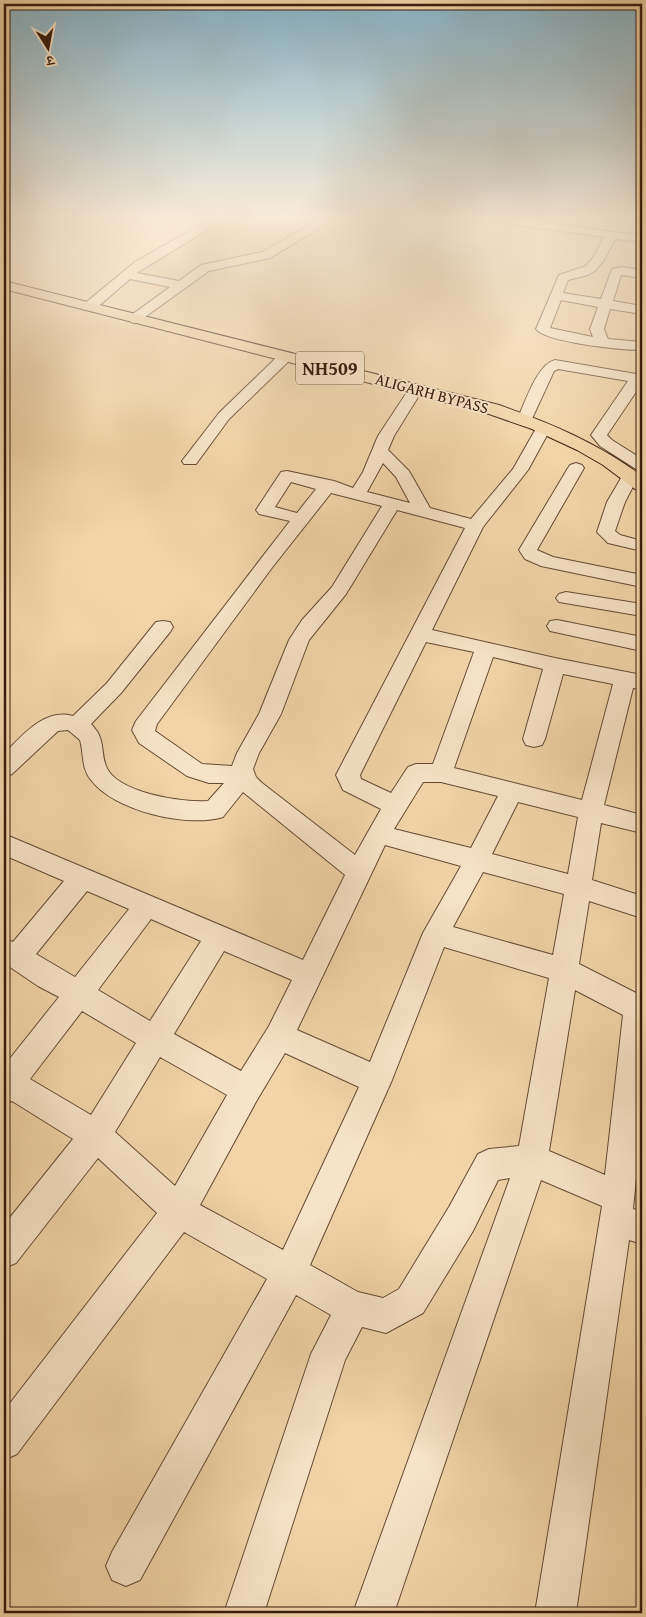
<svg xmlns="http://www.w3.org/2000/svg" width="646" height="1617" viewBox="0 0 646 1617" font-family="'Gentium Book Plus','Noto Serif Devanagari',serif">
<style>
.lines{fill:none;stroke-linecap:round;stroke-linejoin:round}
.minor-casing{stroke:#674a34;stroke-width:2}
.highway-casing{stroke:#391c0e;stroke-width:2}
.minor{fill:#f7e3c6;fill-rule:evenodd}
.highway{fill:#f2d4a8;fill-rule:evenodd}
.labels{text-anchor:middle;stroke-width:4;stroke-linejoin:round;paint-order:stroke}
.far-street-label{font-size:16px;fill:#391c0e;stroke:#f7e3c6}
.shield{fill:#f7e3c6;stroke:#725845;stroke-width:1}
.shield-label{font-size:19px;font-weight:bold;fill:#391c0e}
</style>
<rect width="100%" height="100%" fill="#f2d4a8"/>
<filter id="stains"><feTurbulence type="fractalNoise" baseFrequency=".004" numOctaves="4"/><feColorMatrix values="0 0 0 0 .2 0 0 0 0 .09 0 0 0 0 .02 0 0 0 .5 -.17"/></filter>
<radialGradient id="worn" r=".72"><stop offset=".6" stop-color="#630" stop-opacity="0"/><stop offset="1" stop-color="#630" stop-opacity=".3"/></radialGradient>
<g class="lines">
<defs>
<path id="minor" d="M209 220H223L137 273 179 281 201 265 262 252 319 220H333L270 258 209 271 138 322 133 323 126 319 170 287 130 279 94 310H84L83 307 84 304 135 262Z
M497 220H527L642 236V242L615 239 604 260 595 271 588 275 568 280 563 293 601 299 612 269 621 267 642 270V278L621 275 613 301 642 306V314L610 309 604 329 608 339 642 342V350C623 350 547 343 536 329L559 275 586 266 593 258 604 237 503 223ZM561 300 598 307 590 329 593 337 550 328Z
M285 353 290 354 292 357 290 360 229 419 196 464H184L182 461 219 413 280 354Z
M555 360 642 375V383L607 435 612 440 642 459V471L636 469 600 446 591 435 628 381 558 369 554 371 530 423H520L517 420C525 403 537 364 555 360Z
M416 385 421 386 423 389 394 436 388 450 409 471 430 508 471 519 513 469 538 425H548L551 428 528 470 483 527 432 630 555 658 642 675V689L633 688 604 805 642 815V833L601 823 592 880 642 896V918L589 901 579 964 642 996V1117L633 1209 642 1212V1244L629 1240 576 1613H535L602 1206 541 1180 394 1613H353L510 1178 498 1180 473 1231 423 1313 386 1333 362 1327 345 1360 264 1613H224L311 1354 331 1315 296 1295 140 1580 126 1586 112 1580 106 1566 112 1552 267 1279 184 1232 17 1454 4 1460V1411L157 1213 98 1158 16 1263 4 1268V1225L73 1139 12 1101 4 1104V1066L59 997 38 986 4 963V939L13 942 64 881 4 855V834L303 960 345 875 243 792 223 817C188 828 114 811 91 780 81 768 84 754 80 740L68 730 58 731 12 774 4 777V754C22 736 44 708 73 716L107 683 156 622 163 621 170 622 173 627 170 632 121 693 91 724C106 739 100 750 106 766 116 793 184 803 208 801L224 783H209L187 776 139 743 132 730 136 721 290 521 259 514 256 510 281 472 287 471 334 481 353 488 363 472 378 436 411 386ZM383 463 396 477 410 503 367 492ZM291 482 316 489 297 513 275 507ZM331 493 382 506 332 587 302 620 289 640 259 714 237 753 232 766 202 764 155 731 157 724 271 569ZM397 510 465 528 336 775 343 790 381 809 355 855 262 783 256 777 253 769 259 753 281 714 309 640 346 594ZM426 642 474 652 433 764H416L408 767 391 793 361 779 360 775ZM493 657 543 669 523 739 526 745 534 747 542 745 545 739 563 674 613 684 582 800 454 768ZM423 782H441L498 796 471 848 394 829ZM518 802 578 817 568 874 492 854ZM385 845 461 866 423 933 370 1062 297 1030ZM483 872 564 894 553 955 453 927ZM87 891 129 909 75 977 36 954ZM151 919 201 941 150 1021 98 990ZM444 947 549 978 519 1146 489 1149 478 1154 449 1207 399 1289 383 1298 358 1292 310 1265 392 1080ZM224 951 292 980 269 1026 241 1071 174 1034ZM575 990 623 1015 605 1175 549 1151ZM82 1011 136 1043 91 1115 30 1079ZM285 1053 359 1087 283 1250 200 1205 257 1100ZM160 1057 227 1095 175 1186 115 1132Z
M576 463 582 465 584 468 537 550 553 557 642 575V587L541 566 525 559 519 550 568 468 570 465Z
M630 472 636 473 638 477 625 502 615 531 620 535 642 541V551L608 543 597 532 607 502 624 473Z
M566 592 642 604V616L559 602 556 598 559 594Z
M557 620 642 637V651L550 631 547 626 550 621Z"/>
<path id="highway" d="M4 281 499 405C550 423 598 443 642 476V491L635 489 603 465 577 450 532 429 486 413 4 289Z"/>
</defs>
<!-- minor casing -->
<use href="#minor" class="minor-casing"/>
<!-- highway casing -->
<use href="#highway" class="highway-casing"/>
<!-- minor -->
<use href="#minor" class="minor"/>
<!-- highway -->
<use href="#highway" class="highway"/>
</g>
<!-- sky -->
<linearGradient id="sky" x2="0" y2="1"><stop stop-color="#89b6cc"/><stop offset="0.49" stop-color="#f9ecd8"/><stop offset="1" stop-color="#f9ecd8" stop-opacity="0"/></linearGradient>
<rect width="646" height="446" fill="url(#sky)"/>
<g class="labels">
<!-- far-street labels -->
<g class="far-street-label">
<text transform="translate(432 393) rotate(15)" y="6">ALIGARH BYPASS</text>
</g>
<!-- shield labels -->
<rect class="shield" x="296" y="351.5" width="68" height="33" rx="4"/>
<g class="shield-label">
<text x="330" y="375">NH509</text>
</g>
</g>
<!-- margin -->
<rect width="646" height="1617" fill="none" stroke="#f2d4a8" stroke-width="20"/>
<rect x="5" y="5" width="636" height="1607" fill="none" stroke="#391c0e" stroke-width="2.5"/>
<rect x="10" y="10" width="626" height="1597" fill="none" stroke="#391c0e"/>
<!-- north arrow -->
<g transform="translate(48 48) rotate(169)" stroke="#f7e3c6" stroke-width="4" paint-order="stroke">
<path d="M0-4L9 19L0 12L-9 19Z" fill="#391c0e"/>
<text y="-8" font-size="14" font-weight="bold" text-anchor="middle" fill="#391c0e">उ</text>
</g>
<rect width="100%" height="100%" filter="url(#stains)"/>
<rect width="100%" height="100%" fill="url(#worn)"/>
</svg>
